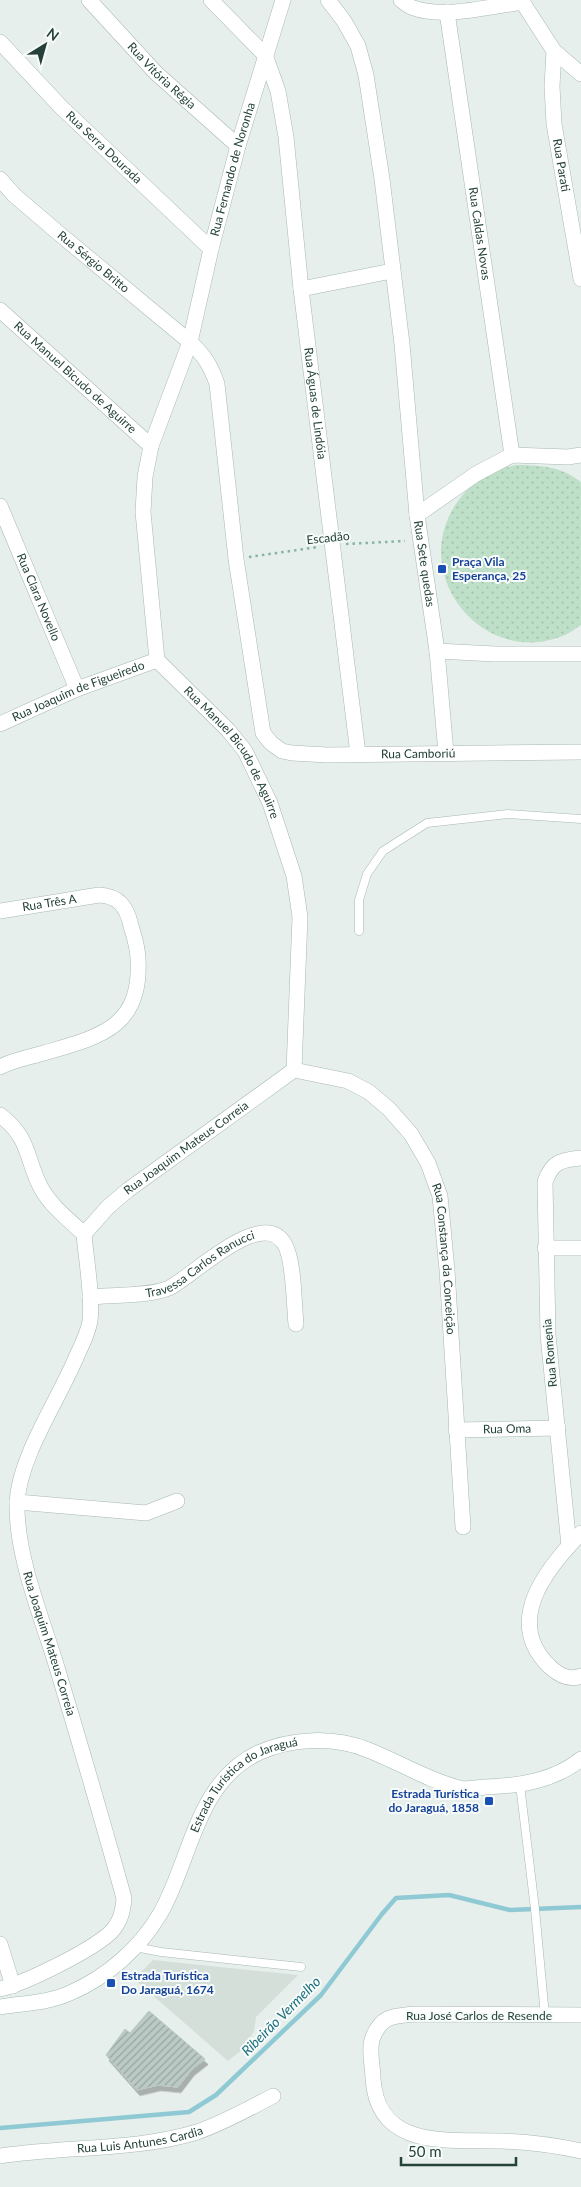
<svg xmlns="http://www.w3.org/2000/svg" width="581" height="2187" viewBox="0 0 581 2187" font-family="Lato,sans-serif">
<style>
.built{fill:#d4dfda}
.park{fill:url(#park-dots)}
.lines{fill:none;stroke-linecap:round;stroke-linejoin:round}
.stream{stroke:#8ec9d4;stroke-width:4.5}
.building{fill:url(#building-hatch);stroke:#b8c9c2;filter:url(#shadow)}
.service-casing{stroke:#a8b8b2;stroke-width:9}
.minor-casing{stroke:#a8b8b2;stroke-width:16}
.secondary-casing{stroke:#a4bbb3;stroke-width:16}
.path{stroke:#86b3a5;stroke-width:2.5;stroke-dasharray:2.5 4;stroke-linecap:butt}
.service{stroke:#fff;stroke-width:8}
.minor{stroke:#fff;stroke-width:15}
.secondary{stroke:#fff;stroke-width:15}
.transit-dot{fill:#1a4fb4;stroke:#f7fbf9;stroke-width:2}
.labels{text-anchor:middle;stroke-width:4;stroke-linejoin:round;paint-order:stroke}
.street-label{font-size:12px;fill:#24423a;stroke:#f7fbf9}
.transit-label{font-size:12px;font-weight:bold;fill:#164399;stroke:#f7fbf9;text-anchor:start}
.water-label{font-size:14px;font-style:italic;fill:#1c6f80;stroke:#f7fbf9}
</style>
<defs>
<pattern id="park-dots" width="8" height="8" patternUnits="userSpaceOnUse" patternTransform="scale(1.25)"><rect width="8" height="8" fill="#bfe0c8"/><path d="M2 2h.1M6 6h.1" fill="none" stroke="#a4c1ad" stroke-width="1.8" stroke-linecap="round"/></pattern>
<pattern id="building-hatch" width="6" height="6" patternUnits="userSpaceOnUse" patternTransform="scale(1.25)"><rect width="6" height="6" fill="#bbcac4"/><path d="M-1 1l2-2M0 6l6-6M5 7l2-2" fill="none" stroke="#98a6a0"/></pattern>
<filter id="shadow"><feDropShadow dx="3" dy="5.5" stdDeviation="0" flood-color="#0004"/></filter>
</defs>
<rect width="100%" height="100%" fill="#e6efeb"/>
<!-- built -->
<path class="built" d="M153 1960 298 1975 256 2017 254 2031 244 2048 228 2061 134 1979Z"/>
<!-- park -->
<path class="park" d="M515 465C539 465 561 466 581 482V625C576 628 570 633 565 635 486 669 410 579 454 507 462 494 473 482 486 475 494 470 506 468 515 465Z"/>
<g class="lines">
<!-- stream -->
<path class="stream" d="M0 2128 189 2112 216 2095 321 1995 382 1914 396 1898 449 1895 510 1910 581 1907"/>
</g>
<!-- building -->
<path class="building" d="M149 2011 205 2059 191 2070 178 2087 158 2085 137 2090 106 2055 125 2029 130 2033Z"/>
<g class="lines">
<defs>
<path id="service" d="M359 931V900L367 874 383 851 427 823 508 814 581 819
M520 1785 535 1909 545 2016
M135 1947 161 1952 301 1967"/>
<g id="minor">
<path id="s1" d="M89 0 156 73 238 146"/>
<path id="s2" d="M211 0 265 55 278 91 286 137 301 289 358 754"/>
<path d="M328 0 344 21 358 46 366 75 382 179 402 344 417 515"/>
<path d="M401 0C405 3 409 7 414 8 443 19 492 6 523 2"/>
<path d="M521 0 554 51 581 74"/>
<path id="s3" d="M447 12 512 455"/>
<path id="s4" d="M0 42 61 107 211 249"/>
<path id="s5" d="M554 51 552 86 554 124 581 279"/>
<path id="s6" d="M0 179 14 195 62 236 190 342C204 355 211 366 217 384L236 559 263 733 271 743 282 751 292 753 327 755 581 752"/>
<path d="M301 289 392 271"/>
<path id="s7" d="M0 310 151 446 145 477 143 512 157 660 228 730 245 751 270 803 294 876 300 917 294 1070"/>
<path id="s8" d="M151 446 190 342 211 249 238 146 283 0"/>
<path id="s9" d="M581 455 568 457 512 455 476 474 417 515 437 651 495 654H581"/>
<path id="s10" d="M0 506 77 689"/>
<path d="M437 651 446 753"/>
<path id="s11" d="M0 724 77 689 157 660"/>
<path id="s12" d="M0 911 99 895C119 896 127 907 131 926 134 936 138 948 138 959 142 1028 99 1037 44 1053 30 1057 13 1060 0 1067"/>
<path id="s13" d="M294 1070 348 1081 369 1092 389 1109 411 1134 428 1163 440 1196 447 1270 463 1527"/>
<path id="s14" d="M0 1115C31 1139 25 1157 41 1188 51 1206 69 1220 84 1234 86 1259 93 1297 90 1321 88 1332 83 1343 78 1353 60 1398 19 1456 17 1503 16 1554 40 1613 55 1661 79 1740 102 1819 124 1898 123 1912 120 1923 110 1933 90 1951 26 1983 0 1989"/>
<path id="s15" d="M84 1234 108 1207 128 1190 294 1070"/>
<path d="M545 1248H581"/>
<path id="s16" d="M90 1297C111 1295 151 1296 169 1288 192 1277 263 1205 285 1245 294 1260 294 1305 296 1324"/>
<path id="s17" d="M456 1430 558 1428"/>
<path d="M17 1502 146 1513 177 1501"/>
<path d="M581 1533C546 1569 503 1622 550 1667 559 1675 569 1681 581 1676"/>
<path d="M569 1546 548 1335 545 1182C552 1162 560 1160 581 1158"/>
<path d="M0 1944 13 1986"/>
<path d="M581 2015 415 2014C394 2016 382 2015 373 2037 368 2049 373 2066 373 2079 378 2151 450 2139 502 2141 529 2142 554 2145 581 2151"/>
<path id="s18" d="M0 2156C63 2146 136 2151 197 2132 223 2123 248 2109 273 2096"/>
</g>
<g id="secondary">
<path id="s19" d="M0 2007C24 2003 48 2003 70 1993 107 1977 139 1949 160 1914 191 1861 195 1783 258 1753 291 1738 334 1736 368 1750 399 1762 427 1780 459 1788 467 1790 477 1788 485 1787 519 1786 554 1781 581 1759"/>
</g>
</defs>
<!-- service casing -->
<use href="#service" class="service-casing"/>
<!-- minor casing -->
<use href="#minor" class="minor-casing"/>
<!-- secondary casing -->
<use href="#secondary" class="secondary-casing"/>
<!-- path -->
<path class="path" d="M346 544 405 541
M249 557 318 547"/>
<!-- service -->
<use href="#service" class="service"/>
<!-- minor -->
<use href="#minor" class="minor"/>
<!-- secondary -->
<use href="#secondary" class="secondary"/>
</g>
<!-- markers -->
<g class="transit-dot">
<rect x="437" y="564" width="10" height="10" rx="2.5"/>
<rect x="484" y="1796" width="10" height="10" rx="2.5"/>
<rect x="106" y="1978" width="10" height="10" rx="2.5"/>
</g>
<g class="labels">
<!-- street labels -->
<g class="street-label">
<text dy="4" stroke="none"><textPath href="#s1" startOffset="105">Rua Vitória Régia</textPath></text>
<text dy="4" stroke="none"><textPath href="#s4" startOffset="148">Rua Serra Dourada</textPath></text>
<text dy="4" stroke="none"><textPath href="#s5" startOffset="115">Rua Parati</textPath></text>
<text dy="4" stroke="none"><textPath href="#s8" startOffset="289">Rua Fernando de Noronha</textPath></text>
<text dy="4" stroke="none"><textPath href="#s3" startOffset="224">Rua Caldas Novas</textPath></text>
<text dy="4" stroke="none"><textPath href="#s6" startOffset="125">Rua Sérgio Britto</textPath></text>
<text dy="4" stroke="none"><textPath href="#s7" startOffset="101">Rua Manuel Bicudo de Aguirre</textPath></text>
<text dy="4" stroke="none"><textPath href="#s2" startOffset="430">Rua Águas de Lindóia</textPath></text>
<text transform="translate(328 538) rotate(-6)" y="4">Escadão</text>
<text dy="4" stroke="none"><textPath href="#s9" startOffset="231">Rua Sete quedas</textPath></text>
<text dy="4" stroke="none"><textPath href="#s10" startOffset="99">Rua Clara Novello</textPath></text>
<text dy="4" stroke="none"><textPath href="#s11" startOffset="85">Rua Joaquim de Figueiredo</textPath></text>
<text dy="4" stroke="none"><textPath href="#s6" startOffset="816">Rua Camboriú</textPath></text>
<text dy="4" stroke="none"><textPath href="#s7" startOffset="539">Rua Manuel Bicudo de Aguirre</textPath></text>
<text dy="4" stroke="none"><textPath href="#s12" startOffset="50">Rua Três A</textPath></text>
<text dy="4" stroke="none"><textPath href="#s15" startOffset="134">Rua Joaquim Mateus Correia</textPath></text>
<text dy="4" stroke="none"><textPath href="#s13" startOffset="270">Rua Constança da Conceição</textPath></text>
<text dy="4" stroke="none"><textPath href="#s16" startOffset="118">Travessa Carlos Ranucci</textPath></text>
<text transform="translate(550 1353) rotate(-95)" y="4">Rua Romenia</text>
<text dy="4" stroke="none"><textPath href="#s17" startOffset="51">Rua Oma</textPath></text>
<text dy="4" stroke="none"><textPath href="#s14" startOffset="578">Rua Joaquim Mateus Correia</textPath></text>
<text dy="4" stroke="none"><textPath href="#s19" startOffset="355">Estrada Turística do Jaraguá</textPath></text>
<text x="479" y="2020">Rua José Carlos de Resende</text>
<text dy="4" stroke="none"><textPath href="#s18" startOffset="141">Rua Luis Antunes Cardia</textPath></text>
</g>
<!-- transit labels -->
<g class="transit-label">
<text x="452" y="566">Praça Vila<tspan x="452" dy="14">Esperança, 25</tspan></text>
<text x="479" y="1798" text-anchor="end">Estrada Turística<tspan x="479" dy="14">do Jaraguá, 1858</tspan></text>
<text x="121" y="1980">Estrada Turística<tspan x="121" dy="14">Do Jaraguá, 1674</tspan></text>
</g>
<!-- water labels -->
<g class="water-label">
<text transform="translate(281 2016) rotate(-45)" y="5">Ribeirão Vermelho</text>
</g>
</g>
<!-- north arrow -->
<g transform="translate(45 45) rotate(37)" stroke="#f7fbf9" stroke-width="4" paint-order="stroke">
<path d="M0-4L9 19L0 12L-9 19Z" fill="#24423a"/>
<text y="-8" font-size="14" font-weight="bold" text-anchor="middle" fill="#24423a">N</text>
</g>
<!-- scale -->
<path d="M401 2157v8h115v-8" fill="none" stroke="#24423a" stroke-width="2.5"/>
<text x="408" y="2157" font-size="15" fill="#24423a" stroke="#f7fbf9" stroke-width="4" paint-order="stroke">50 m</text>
</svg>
